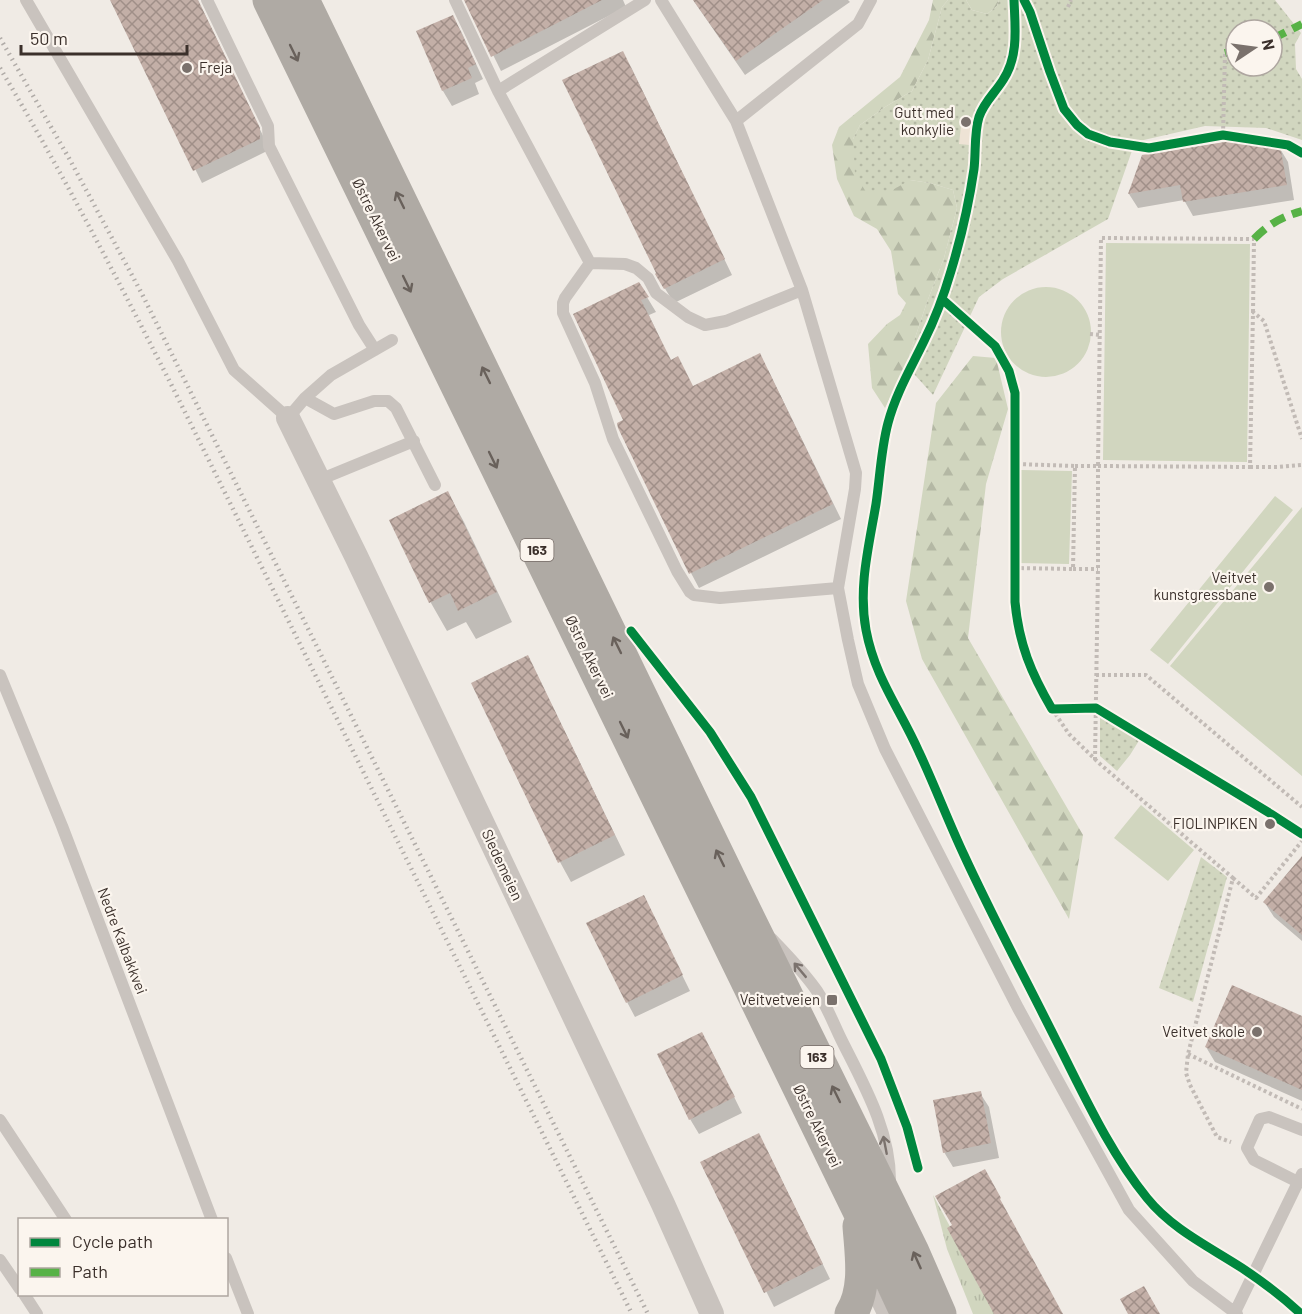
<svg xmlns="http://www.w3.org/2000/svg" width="1302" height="1314" viewBox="0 0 1302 1314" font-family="Barlow,sans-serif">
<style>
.grass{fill:url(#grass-tufts)}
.forest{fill:url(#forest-firs)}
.park{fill:url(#park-dots);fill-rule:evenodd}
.pitch{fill:#d1d6bf}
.plaza{fill:#eee3d5}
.shadow{fill:#0003}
.building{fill:url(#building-cross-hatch)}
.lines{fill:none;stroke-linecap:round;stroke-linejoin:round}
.path{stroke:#c2bbb6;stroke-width:4;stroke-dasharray:3 3;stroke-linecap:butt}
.lane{stroke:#c9c3be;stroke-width:12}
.street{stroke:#c9c3be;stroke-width:24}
.highway{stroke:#afaaa4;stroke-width:33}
.rail{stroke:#b1aca8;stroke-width:4.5;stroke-dasharray:1.5 4.5;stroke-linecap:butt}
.quiet{stroke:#57b246;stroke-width:8;stroke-dasharray:15 8;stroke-linecap:butt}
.cycleway-casing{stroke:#fbf5ee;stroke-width:13}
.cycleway{stroke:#00873e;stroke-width:9}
.oneway{stroke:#69615b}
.oneway2{stroke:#7b726d}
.poi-dot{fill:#7a716c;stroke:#fbf5ee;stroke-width:2}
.labels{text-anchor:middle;stroke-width:4.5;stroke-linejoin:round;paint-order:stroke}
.shield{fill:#fbf5ee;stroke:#756b66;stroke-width:1.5}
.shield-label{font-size:14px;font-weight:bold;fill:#3b302b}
.poi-label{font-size:15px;fill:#3b302b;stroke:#fbf5ee;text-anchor:end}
.street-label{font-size:15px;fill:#3b302b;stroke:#fbf5ee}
</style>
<defs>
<pattern id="grass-tufts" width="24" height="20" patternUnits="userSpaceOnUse" patternTransform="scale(1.5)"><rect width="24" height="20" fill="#d1d6bf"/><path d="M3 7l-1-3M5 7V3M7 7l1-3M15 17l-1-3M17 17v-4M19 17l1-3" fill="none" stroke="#b4b8a4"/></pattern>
<pattern id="forest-firs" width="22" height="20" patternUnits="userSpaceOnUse" patternTransform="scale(1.5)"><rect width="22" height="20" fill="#d1d6bf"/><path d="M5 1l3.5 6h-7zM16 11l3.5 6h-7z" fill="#b4b8a4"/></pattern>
<pattern id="park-dots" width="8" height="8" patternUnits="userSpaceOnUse" patternTransform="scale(1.5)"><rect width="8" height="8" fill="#d1d6bf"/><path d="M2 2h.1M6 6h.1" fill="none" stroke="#b4b8a4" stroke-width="1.8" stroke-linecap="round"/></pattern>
<pattern id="building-cross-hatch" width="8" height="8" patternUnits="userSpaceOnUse" patternTransform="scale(1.5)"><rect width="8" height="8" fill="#c3afa7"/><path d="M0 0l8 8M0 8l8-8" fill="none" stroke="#a08f88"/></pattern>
</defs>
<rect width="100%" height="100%" fill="#f0ebe5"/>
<!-- grass -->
<path class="grass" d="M933 1195 997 1314H973L947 1249Z"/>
<!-- forest -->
<path class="forest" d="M933 0H948L942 7 928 60 912 91 885 107 860 125 853 139 910 180 930 183 953 190 957 208 944 258 927 302 906 365 885 408 872 388 868 344 887 324 900 315 906 303 898 294 891 251 877 229 854 216 837 179 832 145 839 127 900 77 929 20Z
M966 0H999L997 6 987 14 972 10Z
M973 356 996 358 1008 409 986 484 968 638 1083 835 1069 919 922 659 906 601 936 403Z"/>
<!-- park -->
<path class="park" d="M948 0H966L972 10 987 14 997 6 999 0H1275L1301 33 1295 44 1296 69 1302 79V140L1266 128 1205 126 1135 142 1108 219 1003 279 979 297 933 395 906 365 927 302 944 258 957 208 953 190 930 183 910 180 889 192H866L855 174 853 139 860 125 885 107 912 91 928 60 942 7ZM1236 30H1272V66H1236Z
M1100 715 1140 739 1130 755 1117 771 1100 756Z
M1201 857 1227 877 1193 1002 1159 988Z"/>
<!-- pitch -->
<path class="pitch" d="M1106 243 1250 244 1247 462 1103 460Z
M1001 332a45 45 0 1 1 90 0a45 45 0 1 1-90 0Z
M1021 470 1072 471 1069 564 1018 563Z
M1275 496 1293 510 1168 664 1150 650Z
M1302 507V776L1170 666Z
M1141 805 1194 850 1168 881 1114 838Z"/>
<!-- plaza -->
<path class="plaza" d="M962 117 983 120 980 146 959 144Z"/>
<!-- shadow -->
<path class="shadow" d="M112 0H198L266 142 267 151 202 183Z
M466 0H623L626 7 501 71Z
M693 0H848L850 2 745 75Z
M452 17 461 31 483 79 475 83 479 94 452 106 443 91 418 31Z
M631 67 732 275 674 303 664 287Z
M1279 147 1288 162 1294 200 1193 216 1184 200 1138 208 1129 194Z
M639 284 656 312 649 315 671 362 693 387 768 370 841 519 699 588 691 573 625 421Z
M448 493 464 522 512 622 476 639 466 622 447 631 431 603 391 521Z
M538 677 625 855 571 882 560 862Z
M1302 859V941L1274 917 1265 903Z
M651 912 690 991 635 1017 627 1002Z
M1302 1018V1101L1215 1062 1206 1047Z
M710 1048 742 1113 699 1134 690 1119Z
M980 1093 989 1107 999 1158 953 1167 944 1152Z
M767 1150 830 1279 774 1307 702 1163Z"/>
<!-- building -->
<path class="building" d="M110 0H198L260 128V139L193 171Z
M464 0H602L491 57Z
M693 0H823L736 61Z
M453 15 476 64 468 68 472 78 442 91 416 31Z
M623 51 725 259 664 289 655 274 656 273 562 80Z
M1231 141 1280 145 1287 185 1183 202 1180 185 1128 194 1142 155Z
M639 282 649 297 641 300 671 360 678 356 693 386 760 353 833 504 689 574 618 428 617 423 623 420 573 314Z
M448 491 497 592 458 611 450 593 429 603 389 520Z
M528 655 615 835 558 863 471 683Z
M1302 856V935L1263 902Z
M644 895 683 975 626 1003 586 923Z
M1232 985 1302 1016V1090L1205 1047Z
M702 1032 735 1097 689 1120 657 1054Z
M981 1091 991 1143 943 1153 933 1100Z
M759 1133 823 1264 764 1293 700 1162Z
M985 1169 1001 1198 1000 1199 1063 1314H994L947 1228 952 1225 935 1196Z
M1144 1286 1160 1314H1128L1120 1299Z"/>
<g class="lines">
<!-- path -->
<path class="path" d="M1068 7 1071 0
M1223 135 1225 53
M1090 334 1100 335
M1075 466H1098L1101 238 1254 239 1253 312
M1250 467H1278L1302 465
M1015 568 1073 569 1075 466 1015 464
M1073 569H1098
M659 668C687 702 715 736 738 774 774 835 803 902 835 966 867 1031 902 1096 918 1168
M1096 675H1146L1302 807
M1052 709 1069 734 1100 764 1233 878 1188 1054 1186 1073 1190 1085 1217 1137 1231 1142
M1095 760 1098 569V466L1250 467 1253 312 1264 321 1302 439
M1233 878 1256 898 1302 841
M1188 1054 1302 1109"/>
<!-- lane -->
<path class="lane" d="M26 0 178 261 234 370 288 418 305 398 331 375 392 340
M207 0 268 126 269 146 359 325 375 350
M455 0 498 91 590 263 625 264 636 268 648 278 656 293 688 317 705 325 726 321 802 290
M661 0 736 121 802 290 856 473 855 489 838 588 848 640 858 684 885 749 1018 1008 1129 1210 1193 1281 1237 1314
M498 91 645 0
M736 121 858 24 871 0
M590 263 565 298 563 303V313L595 383 613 439 677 571 690 592 694 595 720 598 838 588
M305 398 334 414 374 401H388L396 408 435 485
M319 480 414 441
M0 675 62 826 212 1220
M772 939C788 956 804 972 817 991 827 1006 834 1025 842 1041 864 1085 891 1132 890 1183
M0 1120 66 1220
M1298 1182 1254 1160 1247 1148 1260 1119 1269 1117 1302 1130
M226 1258 248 1314
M0 1260 20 1289
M869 1285 883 1314
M24 1294 37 1314
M1235 1312 1302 1174"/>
<!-- street -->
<path class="street" d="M288 418 356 556 663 1204 712 1314"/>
<!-- highway -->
<path class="highway" d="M269 0 858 1209 907 1314
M303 0 745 911 889 1203 913 1252 940 1314
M851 1314C867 1288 861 1255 859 1226"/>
<!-- rail -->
<path class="rail" d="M0 38 70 160 141 292 648 1314
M0 68C62 172 118 280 173 388L632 1314"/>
<!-- quiet -->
<path class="quiet" d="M1272 39 1302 24
M1225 53 1236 50
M1254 239C1269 224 1281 217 1302 211"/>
<defs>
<path id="cycleway" d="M1014 0C1015 27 1019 56 1003 80 995 93 984 102 979 117 974 133 976 152 974 169 969 203 961 238 951 271 944 295 935 319 924 341 911 368 896 393 888 423 881 449 880 477 876 504 869 546 858 587 866 630 875 678 900 709 919 752 935 786 948 821 964 855 993 918 1026 980 1057 1042 1084 1095 1109 1151 1147 1198 1172 1229 1208 1246 1242 1268 1263 1282 1283 1297 1301 1314
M1024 0 1030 12 1050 72 1064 109 1077 125 1088 134 1110 142 1149 148 1223 135 1288 145 1302 153
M942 299 995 346 1009 371 1015 393V602C1019 644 1031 673 1052 709L1096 708 1271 814 1302 834
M631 631 710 732 751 797 881 1059 907 1127 918 1168"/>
</defs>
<!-- cycleway casing -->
<use href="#cycleway" class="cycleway-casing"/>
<!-- cycleway -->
<use href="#cycleway" class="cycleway"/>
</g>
<!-- one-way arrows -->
<defs><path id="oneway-shaft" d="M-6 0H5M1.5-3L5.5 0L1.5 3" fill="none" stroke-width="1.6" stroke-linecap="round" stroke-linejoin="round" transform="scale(1.5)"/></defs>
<g class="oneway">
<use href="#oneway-shaft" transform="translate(294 53) rotate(64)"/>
<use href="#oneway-shaft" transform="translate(400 200) rotate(-116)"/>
<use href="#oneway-shaft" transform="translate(407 284) rotate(64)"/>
<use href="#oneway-shaft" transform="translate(486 375) rotate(-116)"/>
<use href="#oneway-shaft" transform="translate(493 460) rotate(64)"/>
<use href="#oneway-shaft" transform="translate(617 645) rotate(-116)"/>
<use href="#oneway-shaft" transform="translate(624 730) rotate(64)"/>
<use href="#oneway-shaft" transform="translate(720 858) rotate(-116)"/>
<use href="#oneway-shaft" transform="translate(836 1094) rotate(-116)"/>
<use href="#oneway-shaft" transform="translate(917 1260) rotate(-114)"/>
</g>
<g class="oneway2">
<use href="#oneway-shaft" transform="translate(800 970) rotate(-130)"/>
<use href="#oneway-shaft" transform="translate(885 1145) rotate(-101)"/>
</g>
<!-- markers -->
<g class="poi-dot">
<circle cx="187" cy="68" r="6"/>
<circle cx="966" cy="122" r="6"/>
<circle cx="1269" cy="587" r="6"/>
<circle cx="1270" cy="824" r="6"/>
<rect x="826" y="994" width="12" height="12" rx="3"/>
<circle cx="1257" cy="1032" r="6"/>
</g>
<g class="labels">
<!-- shield labels -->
<g class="shield">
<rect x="520.5" y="539" width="33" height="22" rx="4.5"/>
<rect x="800.5" y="1046" width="33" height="22" rx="4.5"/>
</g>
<g class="shield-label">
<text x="537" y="555">163</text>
<text x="817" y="1062">163</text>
</g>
<!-- poi labels -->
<g class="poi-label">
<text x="199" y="73" text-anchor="start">Freja</text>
<text x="954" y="118">Gutt med<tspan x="954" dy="17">konkylie</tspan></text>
<text x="1257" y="583">Veitvet<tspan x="1257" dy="17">kunstgressbane</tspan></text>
<text x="1258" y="829">FIOLINPIKEN</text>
<text x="820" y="1005">Veitvetveien</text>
<text x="1245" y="1037">Veitvet skole</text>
</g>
<!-- street labels -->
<g class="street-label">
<text transform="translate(376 220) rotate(64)" y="5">Østre Aker vei</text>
<text transform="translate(589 657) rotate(64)" y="5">Østre Aker vei</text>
<text transform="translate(502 865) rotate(65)" y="5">Sledemeien</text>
<text transform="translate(122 941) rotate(69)" y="5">Nedre Kalbakkvei</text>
<text transform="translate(817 1126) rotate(64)" y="5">Østre Aker vei</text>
</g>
</g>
<!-- legend -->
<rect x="18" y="1218" width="210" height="78" fill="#fbf5ee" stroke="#aea6a0" stroke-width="1.5"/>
<rect x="30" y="1238" width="30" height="9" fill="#00873e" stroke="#aea6a0" stroke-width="1.5"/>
<text x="72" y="1248" font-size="18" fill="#3b302b">Cycle path</text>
<rect x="30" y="1268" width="30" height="9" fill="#57b246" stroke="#aea6a0" stroke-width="1.5"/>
<text x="72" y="1278" font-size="18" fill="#3b302b">Path</text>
<!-- north arrow -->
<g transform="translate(1254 48) rotate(77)"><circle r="28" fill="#fbf5ee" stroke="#aea6a0" stroke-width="1.5"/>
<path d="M0-4.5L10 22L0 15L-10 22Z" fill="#7a716c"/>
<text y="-9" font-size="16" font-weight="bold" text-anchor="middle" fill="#3b302b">N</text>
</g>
<!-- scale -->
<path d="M21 45v9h166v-9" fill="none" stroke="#3b302b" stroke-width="3"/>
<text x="30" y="45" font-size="18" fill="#3b302b" stroke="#fbf5ee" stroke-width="4.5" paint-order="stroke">50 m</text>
</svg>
